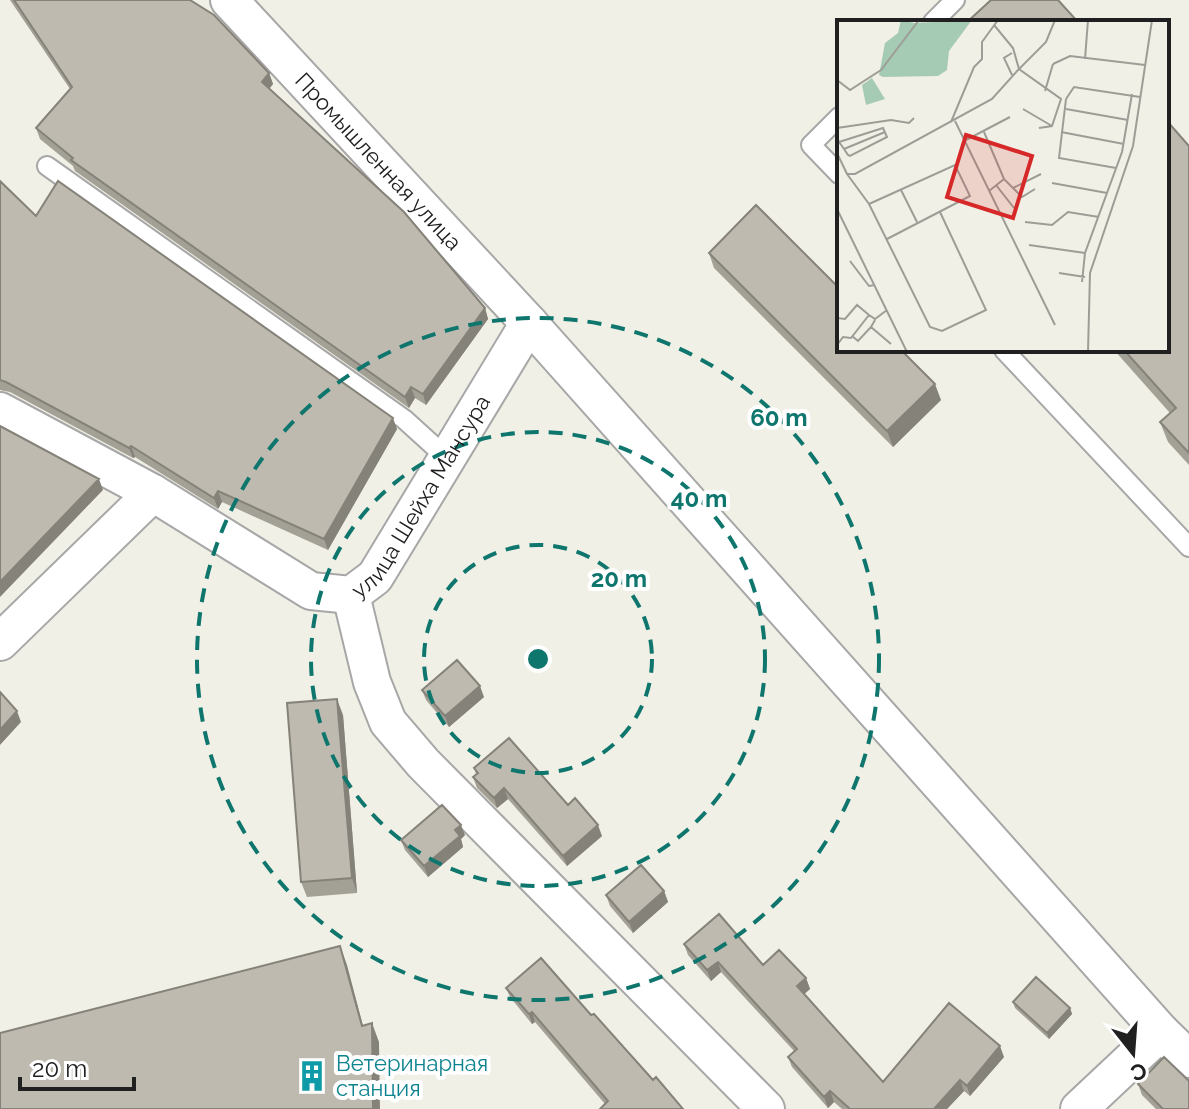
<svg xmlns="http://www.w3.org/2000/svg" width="1189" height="1109" viewBox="0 0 1189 1109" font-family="Raleway,sans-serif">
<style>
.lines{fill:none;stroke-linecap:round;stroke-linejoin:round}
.service-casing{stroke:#a7a7a7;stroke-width:22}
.minor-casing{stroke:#a7a7a7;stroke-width:40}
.service{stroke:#fff;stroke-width:18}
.minor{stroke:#fff;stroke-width:36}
.wall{fill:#a3a096}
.shaded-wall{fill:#85827a}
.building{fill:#bebaaf;stroke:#85827a;stroke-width:2}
.ring{fill:none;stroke:#0f766e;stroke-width:4;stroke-dasharray:14 10}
.labels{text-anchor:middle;stroke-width:8;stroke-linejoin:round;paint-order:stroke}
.street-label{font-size:22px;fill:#202020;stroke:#fff}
.culture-label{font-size:22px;fill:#0d838f;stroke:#fff;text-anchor:start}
.inset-road{fill:none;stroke:#9d9d97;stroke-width:2}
.view{fill:#d62828;fill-opacity:0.15;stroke:#d62828;stroke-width:4}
.inset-edge{fill:none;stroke:#202020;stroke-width:4}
.centre{fill:#0f766e;stroke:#fff;stroke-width:4}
.ring-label{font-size:24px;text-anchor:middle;font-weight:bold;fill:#0f766e;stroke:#fff;stroke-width:8;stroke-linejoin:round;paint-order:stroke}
</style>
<rect width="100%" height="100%" fill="#f1f0e6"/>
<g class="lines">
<defs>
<path id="service" d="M933 22 955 0
M839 117 811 145 839 174
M47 166 404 419 447 458
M1004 350 1189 547"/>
<g id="minor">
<path id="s1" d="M229 0 529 323 1161 1032 1189 1059"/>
<path id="s2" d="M0 411 153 493 311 591 351 595 375 577 529 323"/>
<path d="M351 595 372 682 388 722 423 763 766 1109"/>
<path d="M0 642 153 493"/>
<path d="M1079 1109 1161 1032"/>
</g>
</defs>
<!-- service casing -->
<use href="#service" class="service-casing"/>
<!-- minor casing -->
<use href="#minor" class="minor-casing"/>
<!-- service -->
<use href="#service" class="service"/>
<!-- minor -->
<use href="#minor" class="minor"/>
</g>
<!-- wall -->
<path class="wall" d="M10 0H190L269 73 273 84 269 89 485 308 488 319 426 405 415 398 409 408 75 171 73 166 40 139 36 128 70 89Z
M1189 146V465L1168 442 1160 422 1170 413 1114 350H1167Z
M0 181 36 216 397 429 328 550 222 502 218 509 135 457 133 458 10 392 0 390Z
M709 253 941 400 893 447 714 268Z
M422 690 484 697 449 727 426 700Z
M343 715 357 893 307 897 301 882Z
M474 768 568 805 602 836 567 866 508 799 497 808 477 788 473 777 476 774Z
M465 835 461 839 463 847 428 877 405 850 401 840Z
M664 891 668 902 633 933 610 906 606 895Z
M684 944 763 965 806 978 810 989 804 994 883 1082 1004 1057 970 1096 964 1091 947 1109H842L834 1102 828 1108 792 1067 788 1057 794 1051 721 972 711 981 688 955Z
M506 988 591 1015 653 1080 683 1109 605 1104 535 1022 532 1024 510 997Z
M1013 1002 1070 1008 1072 1014 1049 1039 1015 1008Z
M1138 1084 1189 1109H1156L1142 1095Z"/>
<!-- shaded-wall -->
<path class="shaded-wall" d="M269 73 273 84 266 93 262 82Z
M485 308 488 319 426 405 423 394Z
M935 384 941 400 893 447 887 431Z
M411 387 415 398 409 408 405 397Z
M393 418 397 429 328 550 324 539Z
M131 446 135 457 133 458 129 448Z
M99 479 103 490 0 597V582Z
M218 491 222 502 218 509 214 498Z
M480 686 484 697 449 727 445 716Z
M337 699 343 715 357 893 352 878Z
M17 711 21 722 0 745V730Z
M504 788 508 799 497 808 494 798Z
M461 825 465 835 461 839 463 847 428 877 424 866 455 830Z
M598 825 602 836 567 866 563 856Z
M664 891 668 902 633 933 629 922Z
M340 946 347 965 368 1045 362 1026Z
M718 962 721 972 711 981 707 970Z
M806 978 810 989 801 997 797 986Z
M1070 1008 1072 1014 1049 1039 1047 1033Z
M532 1012 535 1022 532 1024 529 1014Z
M372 1023 379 1042 380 1109H373Z
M1000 1046 1004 1057 970 1096 967 1086Z
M960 1080 964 1091 947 1109H934Z
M830 1091 834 1102 828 1108 824 1097Z"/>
<!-- building -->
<path class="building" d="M14 0H190L214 15 269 73 262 82 404 212 485 308 423 394 411 387 405 397 71 160 73 158 36 128 72 87Z
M991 0H1058L1078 22H967Z
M1167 121 1189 146V453L1160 422 1176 408 1124 350H1167Z
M0 181 36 216 58 181 393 418 324 539 218 491 214 498 131 446 129 448 6 382 0 380Z
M756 205 839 288V350H901L935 384 887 431 709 253Z
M0 426 99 479 0 582Z
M457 660 480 686 445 716 422 690Z
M0 692 17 711 0 730Z
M337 699 352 878 301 882 287 703Z
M509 738 568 805 575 798 598 825 563 856 504 788 494 798 473 777 478 773 474 768Z
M442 805 461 825 455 830 460 836 424 866 401 840Z
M641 865 664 891 629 922 606 895Z
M719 914 763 965 779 950 806 978 797 986 883 1082 949 1003 1000 1046 967 1086 960 1080 934 1109H850L830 1091 824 1097 788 1057 797 1049 718 962 707 970 684 944Z
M340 946 362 1026 372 1023 373 1109H0V1033Z
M541 958 591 1015 594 1014 653 1080 656 1077 683 1109H600L608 1101 532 1012 529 1014 506 988Z
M1036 977 1070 1008 1047 1033 1013 1002Z
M1164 1057 1189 1081V1109H1163L1138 1084Z"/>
<!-- distance rings -->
<g class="ring">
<circle cx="538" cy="659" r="114"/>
<circle cx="538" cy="659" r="227"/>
<circle cx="538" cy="659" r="341"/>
</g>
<!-- icons -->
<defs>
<symbol id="building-bare" viewBox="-9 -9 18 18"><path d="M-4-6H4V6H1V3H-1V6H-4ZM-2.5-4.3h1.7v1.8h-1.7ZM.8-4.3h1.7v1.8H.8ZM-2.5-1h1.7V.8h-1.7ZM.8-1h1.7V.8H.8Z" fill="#0f9aa8" stroke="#fff" stroke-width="2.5" paint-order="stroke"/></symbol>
</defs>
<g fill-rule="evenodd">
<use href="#building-bare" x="290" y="1054" width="44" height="44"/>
</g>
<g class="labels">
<!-- street labels -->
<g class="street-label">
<text dy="8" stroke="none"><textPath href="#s1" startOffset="220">Промышленная улица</textPath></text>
<text dy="8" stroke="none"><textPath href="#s2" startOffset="522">улица Шейха Мансура</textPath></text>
</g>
<!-- culture labels -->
<g class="culture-label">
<text x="336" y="1071">Ветеринарная<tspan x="336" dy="25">станция</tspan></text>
</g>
</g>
<!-- overview -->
<g transform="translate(837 20)">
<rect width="332" height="332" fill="#f1f0e6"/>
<path d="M64 0 77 3 135 0 112 31 110 50 101 56 46 57 42 55 48 23 61 13ZM35 58 48 79 29 85 25 65Z" fill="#a6cbb5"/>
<path class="inset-road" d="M175 33 167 38 175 55M248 39 251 0M216 44 233 36 308 45M0 60 13 70 44 50 82 0M208 71 216 44M229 79 222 138 279 148M229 79 237 67 303 77M186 89 215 106M229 89 291 100M118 101 218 305M114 102 137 47 145 39V22L161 0M0 108 54 100 72 103 77 98M202 108 215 106 224 79 182 49 209 22 218 0M147 112 167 159M224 112 287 124M0 118 2 122 5 126 11 135 13 136 50 117 46 108 2 122M129 120 173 97M7 129 48 112M0 133 10 154H18L155 79 182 49 176 28 157 5M10 154 32 184 93 307 105 311 149 290 103 192M215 163 270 173M159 165 177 188M176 168 204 154M64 170 80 202M152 171 167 159 185 177 198 169M32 184 118 145 133 176 50 219M0 189 70 332M188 202 215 205 231 192 262 197M192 225 248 233M13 241 32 266 38 265M222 253 248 257M245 262 248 233 285 132 295 74M0 298 8 299 20 285 32 295M38 300 34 307 54 324M15 316 21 321 34 307M0 325 6 317 14 318 32 295 38 299 50 290M251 332 253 253 296 126 315 0"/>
<path class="view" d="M129 115 195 136 176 198 110 177Z"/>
<rect width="332" height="332" class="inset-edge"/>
</g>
<circle cx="538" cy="659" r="12" class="centre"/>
<g class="ring-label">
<text x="779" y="426">60 m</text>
<text x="699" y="507">40 m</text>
<text x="619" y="587">20 m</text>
</g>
<!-- north arrow -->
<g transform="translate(1133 1053) rotate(163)" stroke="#ffffff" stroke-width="6" paint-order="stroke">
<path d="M0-6L14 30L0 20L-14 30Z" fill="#202020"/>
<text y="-12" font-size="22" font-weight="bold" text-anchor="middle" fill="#202020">С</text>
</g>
<!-- scale -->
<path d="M20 1077v12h114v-12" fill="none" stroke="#202020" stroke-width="4"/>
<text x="32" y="1077" font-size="24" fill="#202020" stroke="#ffffff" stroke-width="6" paint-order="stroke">20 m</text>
</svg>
